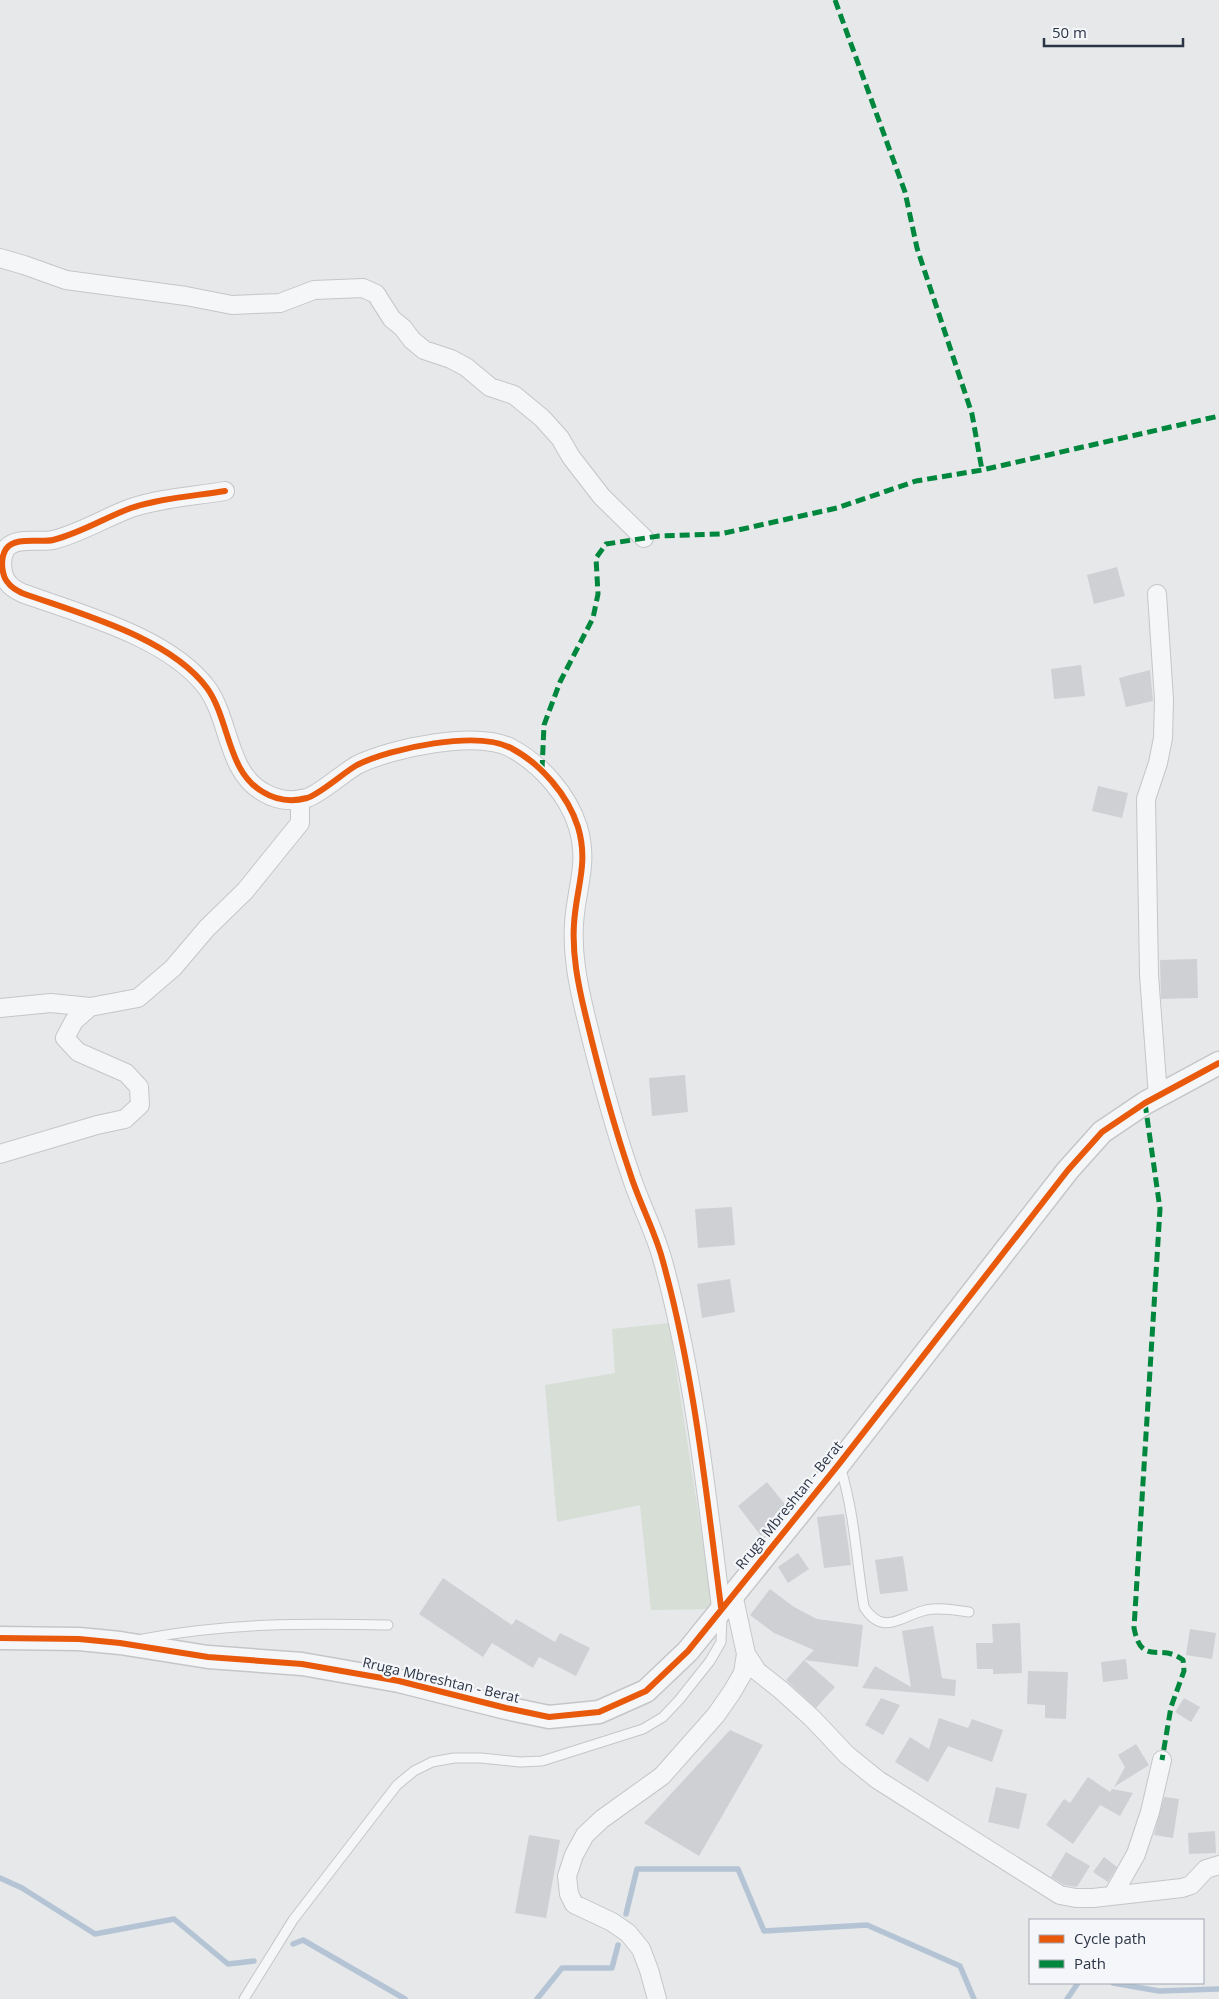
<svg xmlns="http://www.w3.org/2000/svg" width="1219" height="1999" viewBox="0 0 1219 1999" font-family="'Open Sans',sans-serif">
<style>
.green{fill:#d6ded6}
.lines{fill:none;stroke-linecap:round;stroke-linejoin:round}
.stream{stroke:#b4c4d5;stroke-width:5.5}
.building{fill:#ced0d3}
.service-casing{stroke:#c4c6c8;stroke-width:11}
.minor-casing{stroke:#c4c6c8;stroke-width:20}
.tertiary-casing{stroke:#c4c6c8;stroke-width:25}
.service{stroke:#f5f6f7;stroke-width:9}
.minor{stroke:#f5f6f7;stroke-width:18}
.tertiary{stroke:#f5f6f7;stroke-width:22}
.quiet{stroke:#00873e;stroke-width:5;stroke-dasharray:10 5;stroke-linecap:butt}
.cycleway-casing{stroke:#f4f6f9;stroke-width:9}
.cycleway{stroke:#e8590c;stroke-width:6}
.labels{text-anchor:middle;stroke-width:4.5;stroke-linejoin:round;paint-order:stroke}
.street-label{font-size:14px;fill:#2b3445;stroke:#f4f6f9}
</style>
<rect width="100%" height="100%" fill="#e6e8ea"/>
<!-- green -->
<path class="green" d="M669 1323 713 1609 651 1610 640 1505 557 1522 545 1385 615 1373 612 1329Z"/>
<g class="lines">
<!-- stream -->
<path class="stream" d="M0 1878 22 1888 95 1934 174 1919 228 1964 254 1961
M626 1914 637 1869H738L764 1931 867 1925 960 1966 974 1999
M293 1944 303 1940 405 1999
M1113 1983 1159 1991 1219 1989
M537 1999 562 1968H612L618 1945
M1067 1999 1078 1983"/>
</g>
<!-- building -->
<path class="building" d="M1117 567 1125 596 1094 604 1087 575Z
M1081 665 1085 696 1054 699 1051 669Z
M1150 670 1153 701 1126 707 1119 678Z
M1098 786 1128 793 1122 818 1092 811Z
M1197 959 1198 998 1161 999 1160 960Z
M685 1075 688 1112 652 1116 649 1078Z
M732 1207 735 1245 698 1248 695 1209Z
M730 1279 735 1312 702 1318 697 1284Z
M767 1482 787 1507 770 1529 761 1536 738 1506Z
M844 1514 851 1565 824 1568 817 1517Z
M798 1553 809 1569 788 1583 778 1567Z
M903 1556 908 1591 880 1594 875 1560Z
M443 1578 512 1625 516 1619 555 1642 560 1633 590 1648 576 1676 539 1657 533 1668 492 1643 483 1657 419 1614Z
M770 1589 794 1607 817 1619 863 1625 858 1667 804 1660 814 1650 774 1633 750 1615Z
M1020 1623 1022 1673 993 1674V1669H977L976 1643H993L992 1624Z
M933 1626 942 1678 956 1680 955 1696 862 1688 875 1666 911 1687 902 1631Z
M1190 1629 1216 1633 1212 1659 1186 1655Z
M1126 1659 1128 1679 1103 1682 1101 1662Z
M804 1660 835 1687 816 1708 786 1680Z
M1028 1671 1068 1672 1066 1719 1045 1718V1705L1027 1704Z
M881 1698 900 1705 883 1735 865 1725Z
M1184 1698 1200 1707 1191 1722 1175 1712Z
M939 1718 968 1728 972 1719 1003 1730 992 1762 948 1746 928 1782 895 1762 910 1737 929 1749Z
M730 1730 763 1745 699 1856 644 1823Z
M1136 1744 1149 1765 1114 1787 1125 1767 1118 1755Z
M1088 1777 1110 1792 1112 1789 1133 1793 1120 1816 1100 1805 1073 1844 1046 1825 1064 1799 1070 1803Z
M996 1787 1027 1794 1019 1829 988 1822Z
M1164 1797 1179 1799 1173 1838 1154 1835Z
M1215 1831 1216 1853 1189 1854 1188 1833Z
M529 1835 560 1840 546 1918 515 1913Z
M1066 1852 1090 1866 1077 1887 1064 1885 1051 1877Z
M1104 1857 1117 1867 1108 1882 1093 1872Z"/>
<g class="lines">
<defs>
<path id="service" d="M840 1466C855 1515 856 1558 864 1607 883 1637 901 1616 926 1610 940 1607 955 1610 969 1612
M143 1639C224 1623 306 1623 388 1625
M244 1999 293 1920 397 1785 414 1771 432 1762 454 1758H481L520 1762 542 1761 643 1729 663 1717 679 1700 710 1661 721 1642 722 1616"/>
<path id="minor" d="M0 258 24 265 66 280 186 296 232 305 280 303 314 290 363 288 376 294 392 319 403 328 412 340 424 350 451 359 466 367 490 387 514 395 542 418 560 438 571 457 602 497 644 538
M225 491C195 496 161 498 131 508 104 518 81 533 53 540 40 543 15 536 6 549 0 558 1 576 9 584 12 588 18 591 22 593 80 614 169 637 207 688 230 720 227 772 263 792 276 800 292 802 307 798 320 794 343 773 357 765 391 748 477 730 511 748 541 764 568 795 578 827 589 864 576 888 574 924 572 954 578 984 585 1013 598 1067 612 1121 630 1173 639 1202 654 1229 662 1258 694 1372 706 1491 721 1607
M1157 594 1164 700 1163 738 1158 763 1146 799 1149 975 1158 1096
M0 1008 51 1003 90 1007
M0 1154 97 1125 125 1119 140 1105 139 1087 126 1073 78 1052 65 1038 74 1021 90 1007 138 998 173 968 207 928 245 891 300 823V799
M733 1594 746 1654 757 1671 781 1690 812 1718 847 1755 878 1780 1060 1895 1076 1898H1093L1182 1888 1191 1885 1206 1869 1219 1865
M1113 1895 1136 1854 1150 1812 1162 1760
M657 1999 649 1970 641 1949 628 1933 612 1922 574 1904 569 1894 567 1876 574 1855 585 1835 602 1819 662 1776 716 1715 732 1692 743 1673 746 1654"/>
<path id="tertiary" d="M0 1638 79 1639 120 1643 208 1657 302 1664 399 1681 506 1708 549 1717 599 1712 646 1691 688 1651 839 1464 1068 1170 1102 1132 1145 1103 1219 1063"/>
</defs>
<!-- service casing -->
<use href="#service" class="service-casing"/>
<!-- minor casing -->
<use href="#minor" class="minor-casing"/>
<!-- tertiary casing -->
<use href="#tertiary" class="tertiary-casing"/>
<!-- service -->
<use href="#service" class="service"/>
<!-- minor -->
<use href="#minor" class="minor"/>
<!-- tertiary -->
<use href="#tertiary" class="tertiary"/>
<!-- quiet -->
<path class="quiet" d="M835 0 905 192 917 248 972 414 982 470
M542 770 544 725 560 682 593 618 598 594 596 558 606 544 659 536 720 534 837 508 916 481 982 470 1219 416
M1145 1103 1160 1209 1134 1628C1142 1668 1160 1642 1183 1660L1184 1671 1171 1707 1162 1760"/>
<defs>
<path id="cycleway" d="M225 491C195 496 161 498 131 508 104 518 81 533 53 540 40 543 15 536 6 549 0 558 1 576 9 584 12 588 18 591 22 593 80 614 169 637 207 688 230 720 227 772 263 792 276 800 292 802 307 798 320 794 343 773 357 765 391 748 477 730 511 748 541 764 568 795 578 827 589 864 576 888 574 924 572 954 578 984 585 1013 598 1067 612 1121 630 1173 639 1202 654 1229 662 1258 694 1372 706 1491 721 1607
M0 1638 79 1639 120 1643 208 1657 302 1664 399 1681 506 1708 549 1717 599 1712 646 1691 688 1651 839 1464 1068 1170 1102 1132 1145 1103 1219 1063"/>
</defs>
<!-- cycleway casing -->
<use href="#cycleway" class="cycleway-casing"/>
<!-- cycleway -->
<use href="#cycleway" class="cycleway"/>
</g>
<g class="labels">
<!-- street labels -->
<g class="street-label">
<text transform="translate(789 1505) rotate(-51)" y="5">Rruga Mbreshtan - Berat</text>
<text transform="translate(441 1680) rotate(13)" y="5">Rruga Mbreshtan - Berat</text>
</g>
</g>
<!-- legend -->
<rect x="1029" y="1919" width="175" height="65" fill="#f4f6f9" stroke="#a4a8b1"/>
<rect x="1039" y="1935" width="25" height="8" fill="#e8590c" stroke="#a4a8b1"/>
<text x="1074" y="1944" font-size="15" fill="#2b3445">Cycle path</text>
<rect x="1039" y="1960" width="25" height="8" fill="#00873e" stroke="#a4a8b1"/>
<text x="1074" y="1969" font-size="15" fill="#2b3445">Path</text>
<!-- scale -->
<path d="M1044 38v8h139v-8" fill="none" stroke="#2b3445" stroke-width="2.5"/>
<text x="1052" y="38" font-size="15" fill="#2b3445" stroke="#f4f6f9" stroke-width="4" paint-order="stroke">50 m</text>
</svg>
